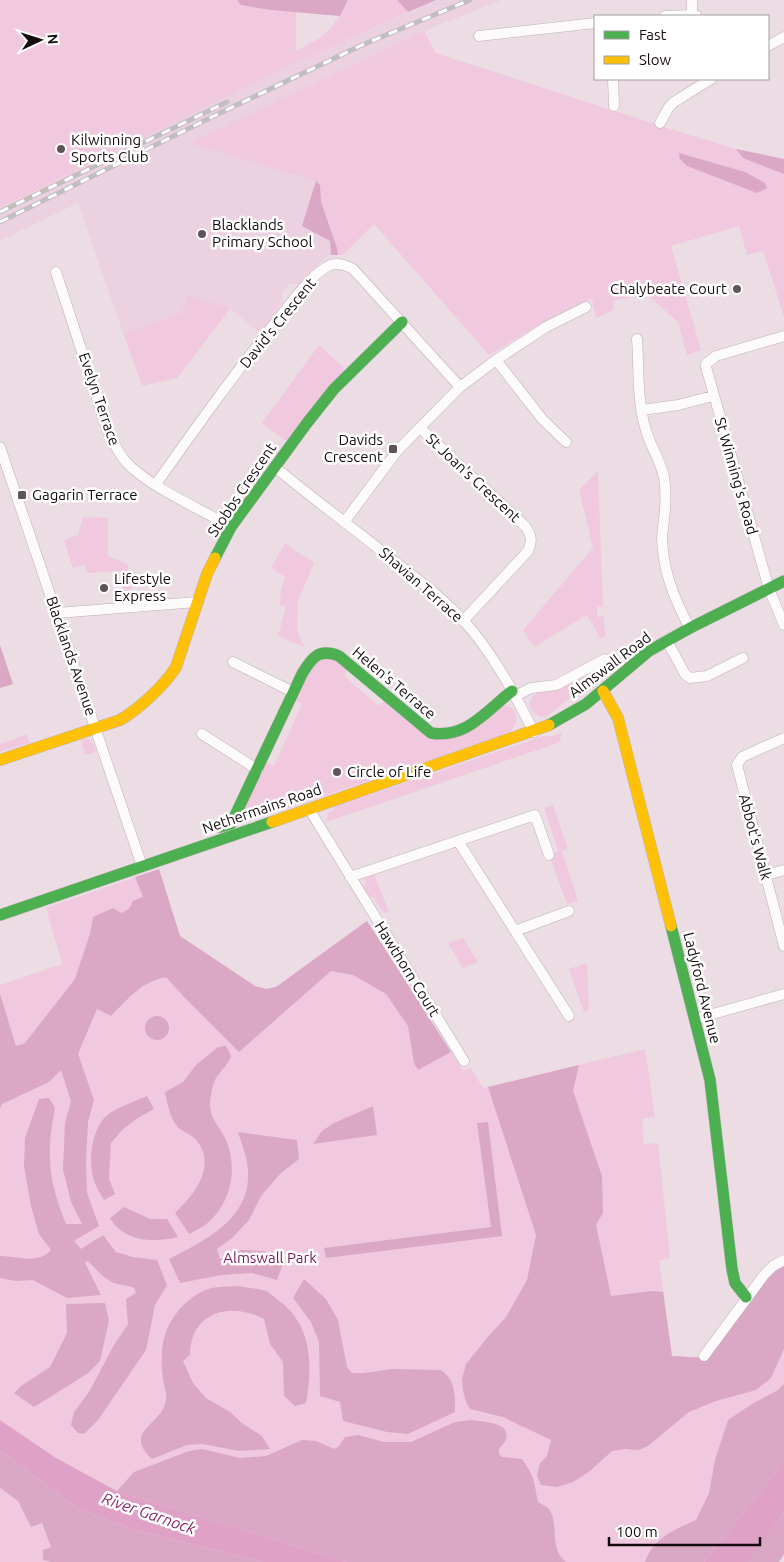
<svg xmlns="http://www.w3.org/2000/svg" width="784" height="1562" viewBox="0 0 784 1562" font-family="Ubuntu,sans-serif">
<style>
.built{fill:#ecd1e0}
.green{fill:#f0c9df}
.forest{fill:#daa7c5}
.water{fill:#e0a1c6}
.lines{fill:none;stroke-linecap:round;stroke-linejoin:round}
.street-casing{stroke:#beb1b7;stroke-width:11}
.fast-casing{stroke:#beb1b7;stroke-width:12}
.slow-casing{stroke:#beb1b7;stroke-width:12}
.street{stroke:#fcfafb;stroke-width:10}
.fast{stroke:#4caf50;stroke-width:11}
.slow{stroke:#ffc107;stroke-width:11}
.rail-casing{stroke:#c2bdbf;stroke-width:5}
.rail{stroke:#fff;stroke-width:3;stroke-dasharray:9;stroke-linecap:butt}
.poi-dot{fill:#60545a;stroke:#fff;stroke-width:2}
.labels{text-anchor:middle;stroke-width:5;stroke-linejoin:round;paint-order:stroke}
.poi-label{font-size:15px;fill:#140b10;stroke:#fff;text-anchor:start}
.street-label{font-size:15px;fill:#140b10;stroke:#fff}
.park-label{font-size:15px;fill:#7a185b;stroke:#fff}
.water-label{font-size:16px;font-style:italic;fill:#892969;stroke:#fff}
</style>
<rect width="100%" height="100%" fill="#ecdce4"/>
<!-- built -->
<path class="built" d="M436 0H501L424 31 190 143 316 181 302 226 330 241 331 255 325 258 299 284H289L282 292 283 303 261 334 230 309 181 313 123 333 78 203 0 241V208L296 63Z"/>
<!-- green -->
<path class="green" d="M0 0H296V51C326 36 333 30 348 0H398L408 12 296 63 0 208Z
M424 31 436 53 667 128 736 149 784 159V317L763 251 747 255 739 226 671 246 701 350 687 355 678 322 645 293 613 301 614 310 596 318 592 299 548 320 489 355 374 224 343 255H331L330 241 302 226 315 181 189 143Z
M188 295 230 309 177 378 142 386 123 333 181 313Z
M319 345 345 369 286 441 262 423Z
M598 471 603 607H597V617L604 616 605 637 601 639 587 615 534 647 523 630 593 548 579 490Z
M83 517 108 518V556L127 564 128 567 132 596 123 597 120 571 88 573 84 565 73 568 64 540 78 535Z
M285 543 314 563 298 601 297 630 304 647 278 636 286 606 280 605 281 588 285 577 271 568Z
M324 659H332L349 669 343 675 379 706 385 700 435 740 504 705C520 708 519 723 509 733L236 826 241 818 248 817 250 812 247 810 246 805 266 762 274 766 302 704 294 700 310 666Z
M602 665 603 679 593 687 576 694 574 693 569 696 570 698 547 716 540 717C525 708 527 699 541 690L554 691 583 676H588L592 680 597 677 596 671Z
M561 733 562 734 560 738 561 742 326 822 328 813 334 810V807L543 736H553Z
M27 734 30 743 0 752V744Z
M86 739C93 740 94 745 96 752L85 755 81 740Z
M553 805 568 849 562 851 578 901 567 904 549 855 558 851 544 808Z
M159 869 180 936 255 986 266 989 276 987 367 921 463 1071 471 1068 483 1088 645 1049 655 1117 642 1119 644 1144 658 1143 670 1258 659 1260 672 1356 708 1358 768 1276 784 1265V1462L704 1562H346L117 1491 56 1458 0 1420V1109L2 1104 0 1095V985L62 964 46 908Z
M374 874 389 912 383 913 374 898 368 896 364 887 366 882 364 878Z
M463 938 478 962 463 968 448 943Z
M587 963 589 1010 584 1012 569 969Z
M0 1488 18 1501 24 1513 42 1523 51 1547 46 1549 43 1560 52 1562H0Z"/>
<!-- forest -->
<path class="forest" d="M237 0H348L340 16 271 10 241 5Z
M397 0H436L408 12Z
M736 149 784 159V174L743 158Z
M679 153 745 172 765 183 767 188 757 193 687 166 680 159Z
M316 181 320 185 321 202 337 248 338 255H331L330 241 302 226Z
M0 645 13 684 0 688Z
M159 869 180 936 255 986 266 989 276 987 367 921 451 1052 418 1070 414 1063 408 1026 386 994 353 975 331 971 239 1052 182 995 166 977C142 981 128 999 111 1016L97 1009 78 1054 94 1100 88 1122 86 1162 87 1193 99 1226 74 1241 81 1249 103 1235 116 1252 133 1257 157 1260 167 1285 155 1305 146 1350 98 1420 84 1434 78 1433 71 1425 74 1412 89 1392 114 1345 128 1324 126 1299 136 1293 134 1288C127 1285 121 1285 114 1283 104 1279 95 1268 88 1261L85 1263 101 1295 67 1298 33 1280 16 1281 0 1278V1256C18 1256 37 1265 51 1250L39 1234 31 1206 24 1166 25 1138 39 1099 49 1098 55 1108C52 1124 49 1142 50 1159 50 1180 58 1205 66 1224H82L71 1202 63 1169 65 1123 71 1101 61 1070 49 1082 2 1104 0 1109V994L16 1046 25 1043 75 979 90 934 93 917 113 908 121 913C129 910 130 908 133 901L143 897 135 877Z
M145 1028a12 12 0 1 1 24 0a12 12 0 1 1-24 0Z
M226 1046 231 1056C228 1065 221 1070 216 1078 213 1083 211 1094 210 1100 209 1122 222 1127 228 1145 237 1172 230 1203 209 1222 203 1227 196 1230 189 1234L175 1213C194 1195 217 1167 197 1141 192 1134 181 1132 176 1125 170 1116 167 1103 165 1092L183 1082 196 1065 218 1047Z
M579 1065 573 1091 602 1176 603 1213 596 1225 611 1296 651 1291 663 1292 672 1356 708 1358 768 1276 784 1265V1349L771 1378 756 1390 716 1401 689 1412 648 1446 639 1450 625 1449 612 1451 590 1471 573 1482 557 1487 541 1485 537 1476 540 1463 547 1456 551 1440 503 1417 470 1409 466 1402 463 1391 462 1379 466 1364 487 1338 506 1317 527 1280 536 1235 488 1087Z
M147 1096 154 1109 138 1118 123 1129 111 1143 109 1179 115 1194 104 1200C99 1192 93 1182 92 1172 89 1154 93 1130 105 1117 114 1108 136 1101 147 1096Z
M373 1106 377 1135 313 1144 322 1131 334 1123Z
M488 1122 502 1236 326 1258 324 1248 491 1227 477 1123Z
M238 1132 297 1140 299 1159 280 1174 261 1196 249 1220 232 1238 217 1249 220 1259 241 1250 263 1251 284 1261 277 1280 252 1273 221 1275 180 1283 169 1259C204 1241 250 1219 248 1173 248 1159 242 1145 238 1132Z
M124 1207 150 1219H167L178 1237C154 1243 124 1242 110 1218Z
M304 1279 326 1299 338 1320 347 1367 352 1373H364L392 1369 440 1370C456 1379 455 1395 455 1412L408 1434 387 1432 343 1421 340 1402 320 1396 319 1342 311 1322 293 1298Z
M239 1286C247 1288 257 1288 266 1291 270 1293 274 1297 278 1300 312 1324 313 1365 306 1403L295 1406 284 1396 283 1362 270 1344 264 1319C230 1301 190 1312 190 1355L183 1361 193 1383 206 1398 230 1412 243 1424 262 1436 270 1449 239 1451 202 1444 187 1445 152 1459C121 1430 164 1425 166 1399 167 1395 165 1389 164 1384 162 1374 161 1364 162 1354 162 1326 182 1299 208 1289 217 1286 229 1287 239 1286Z
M105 1303 109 1321 100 1361 87 1374 34 1407 14 1393 21 1386 50 1367 67 1333 66 1304Z
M784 1384V1462L704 1562H645C654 1537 674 1530 696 1520L709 1493 715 1460 728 1420 752 1404 778 1390Z
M472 1420C483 1422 511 1422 506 1439 505 1443 501 1446 499 1449V1454L502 1457 522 1459C535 1477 534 1482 538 1502 542 1504 546 1506 549 1509 560 1525 548 1547 566 1562H346L117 1491 134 1472 189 1451 202 1449 240 1458 266 1456 302 1440 316 1441 334 1449 339 1446 345 1437 358 1435 384 1442H411L455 1422Z
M0 1450 79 1509 135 1530 262 1562H52L43 1560V1550L51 1547 42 1523 31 1527 18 1501 0 1488Z
M784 1512V1554L779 1562H746Z"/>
<!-- water -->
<path class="water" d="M0 1420 56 1458 117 1491 346 1562H262L135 1530 79 1509 0 1450Z
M784 1462V1512L747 1562H704Z"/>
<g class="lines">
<defs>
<path id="street" d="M692 15V0
M665 16 692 15 697 16
M479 36 595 23
M768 46 784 37
M613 79 614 106
M660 123 669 107 674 102 711 79
M56 272 108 432C113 442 118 453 126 462 149 487 201 509 231 527
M784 336 716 356 706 364V367L769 589 784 625
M637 339C639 367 637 399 645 427 649 444 660 459 664 477 666 491 666 505 664 519 664 525 662 531 662 538 663 571 674 599 690 628
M496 360 546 327 586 307
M642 410 678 405 713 396
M420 428 525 526C531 534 533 541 528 551L463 621
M0 447 142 866
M275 467C314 500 355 529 394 561 418 579 442 598 463 620 493 653 514 693 534 732
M156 484C195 429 234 374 276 322 291 304 305 281 325 268 334 261 344 264 353 269L460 387
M345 521 398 450 460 387 496 360 543 420 566 442
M57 613 197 602
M667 641 685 674 690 678 707 676 743 658
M233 662 293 692
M515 696 531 688 556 685 605 659
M202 734 258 770
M784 738 742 757 737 765 784 946
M309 809 464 1061
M458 841 569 1016
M766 875 784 870
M350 877 535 815 549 855
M515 931 569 911
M695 1019 784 994
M704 1356 764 1275 773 1266 784 1260"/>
<path id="fast" d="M215 558 231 527 307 423 334 389 402 322
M549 725 586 704 649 651 690 628 784 581
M220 827 231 824 302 674C312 657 319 648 339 656L431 733C467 739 487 710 512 691
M0 915 272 822
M671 926 710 1080 732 1269 735 1283 746 1297"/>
<path id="slow" d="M603 691 618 718 671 926
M0 760 120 720C139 709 164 686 176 667L207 574 215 558
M272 822 549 725"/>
</defs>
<!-- street casing -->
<use href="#street" class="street-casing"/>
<!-- fast casing -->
<use href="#fast" class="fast-casing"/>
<!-- slow casing -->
<use href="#slow" class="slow-casing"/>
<!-- street -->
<use href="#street" class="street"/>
<!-- fast -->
<use href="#fast" class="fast"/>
<!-- slow -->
<use href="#slow" class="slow"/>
<defs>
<path id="rail" d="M0 212 227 102
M0 222 216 115 362 45 470 0"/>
</defs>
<!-- rail casing -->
<use href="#rail" class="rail-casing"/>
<!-- rail -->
<use href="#rail" class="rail"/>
</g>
<!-- markers -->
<g class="poi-dot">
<circle cx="61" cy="149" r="5"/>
<circle cx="202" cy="234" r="5"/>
<circle cx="737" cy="289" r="5"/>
<rect x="388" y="444" width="10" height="10" rx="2.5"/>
<rect x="17" y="490" width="10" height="10" rx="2.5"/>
<circle cx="104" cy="588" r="5"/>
<circle cx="337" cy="772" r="5"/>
</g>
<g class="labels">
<!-- poi labels -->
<g class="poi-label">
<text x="71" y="145">Kilwinning<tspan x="71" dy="17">Sports Club</tspan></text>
<text x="212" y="230">Blacklands<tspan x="212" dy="17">Primary School</tspan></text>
<text x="727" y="294" text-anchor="end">Chalybeate Court</text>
<text x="383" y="445" text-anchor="end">Davids<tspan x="383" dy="17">Crescent</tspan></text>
<text x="32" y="500">Gagarin Terrace</text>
<text x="114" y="584">Lifestyle<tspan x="114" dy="17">Express</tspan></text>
<text x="347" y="777">Circle of Life</text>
</g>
<!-- street labels -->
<g class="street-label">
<text transform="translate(278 323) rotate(-51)" y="5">David's Crescent</text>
<text transform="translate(99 399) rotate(71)" y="5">Evelyn Terrace</text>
<text transform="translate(736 476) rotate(74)" y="5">St Winning's Road</text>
<text transform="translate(473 478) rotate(43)" y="5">St Joan's Crescent</text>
<text transform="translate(242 490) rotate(-56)" y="5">Stobbs Crescent</text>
<text transform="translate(421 585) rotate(41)" y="5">Shavian Terrace</text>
<text transform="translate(71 656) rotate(71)" y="5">Blacklands Avenue</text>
<text transform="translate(610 665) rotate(-37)" y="5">Almswall Road</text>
<text transform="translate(394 683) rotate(40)" y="5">Helen's Terrace</text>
<text transform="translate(262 809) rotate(-19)" y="5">Nethermains Road</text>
<text transform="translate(755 837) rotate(75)" y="5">Abbot's Walk</text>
<text transform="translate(407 969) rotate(58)" y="5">Hawthorn Court</text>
<text transform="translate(702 988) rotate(76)" y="5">Ladyford Avenue</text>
</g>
<!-- park labels -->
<g class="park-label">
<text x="270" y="1263">Almswall Park</text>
</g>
<!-- water labels -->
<g class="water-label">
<text transform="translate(149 1513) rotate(19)" y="6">River Garnock</text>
</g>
</g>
<!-- legend -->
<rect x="594" y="15" width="175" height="65" fill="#ffffff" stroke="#a19d9f"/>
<rect x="604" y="31" width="25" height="8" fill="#4caf50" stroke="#a19d9f"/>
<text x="639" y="40" font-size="15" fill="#140b10">Fast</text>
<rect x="604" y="56" width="25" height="8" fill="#ffc107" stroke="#a19d9f"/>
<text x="639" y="65" font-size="15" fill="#140b10">Slow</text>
<!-- north arrow -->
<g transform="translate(40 40) rotate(86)" stroke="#ffffff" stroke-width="4" paint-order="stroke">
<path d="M0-4L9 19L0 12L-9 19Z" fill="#140b10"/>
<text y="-8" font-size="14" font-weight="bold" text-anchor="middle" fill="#140b10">N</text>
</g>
<!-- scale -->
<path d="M609 1537v8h151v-8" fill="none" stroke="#140b10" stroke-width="2.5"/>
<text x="616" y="1537" font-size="15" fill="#140b10" stroke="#ffffff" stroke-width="4" paint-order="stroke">100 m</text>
</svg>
